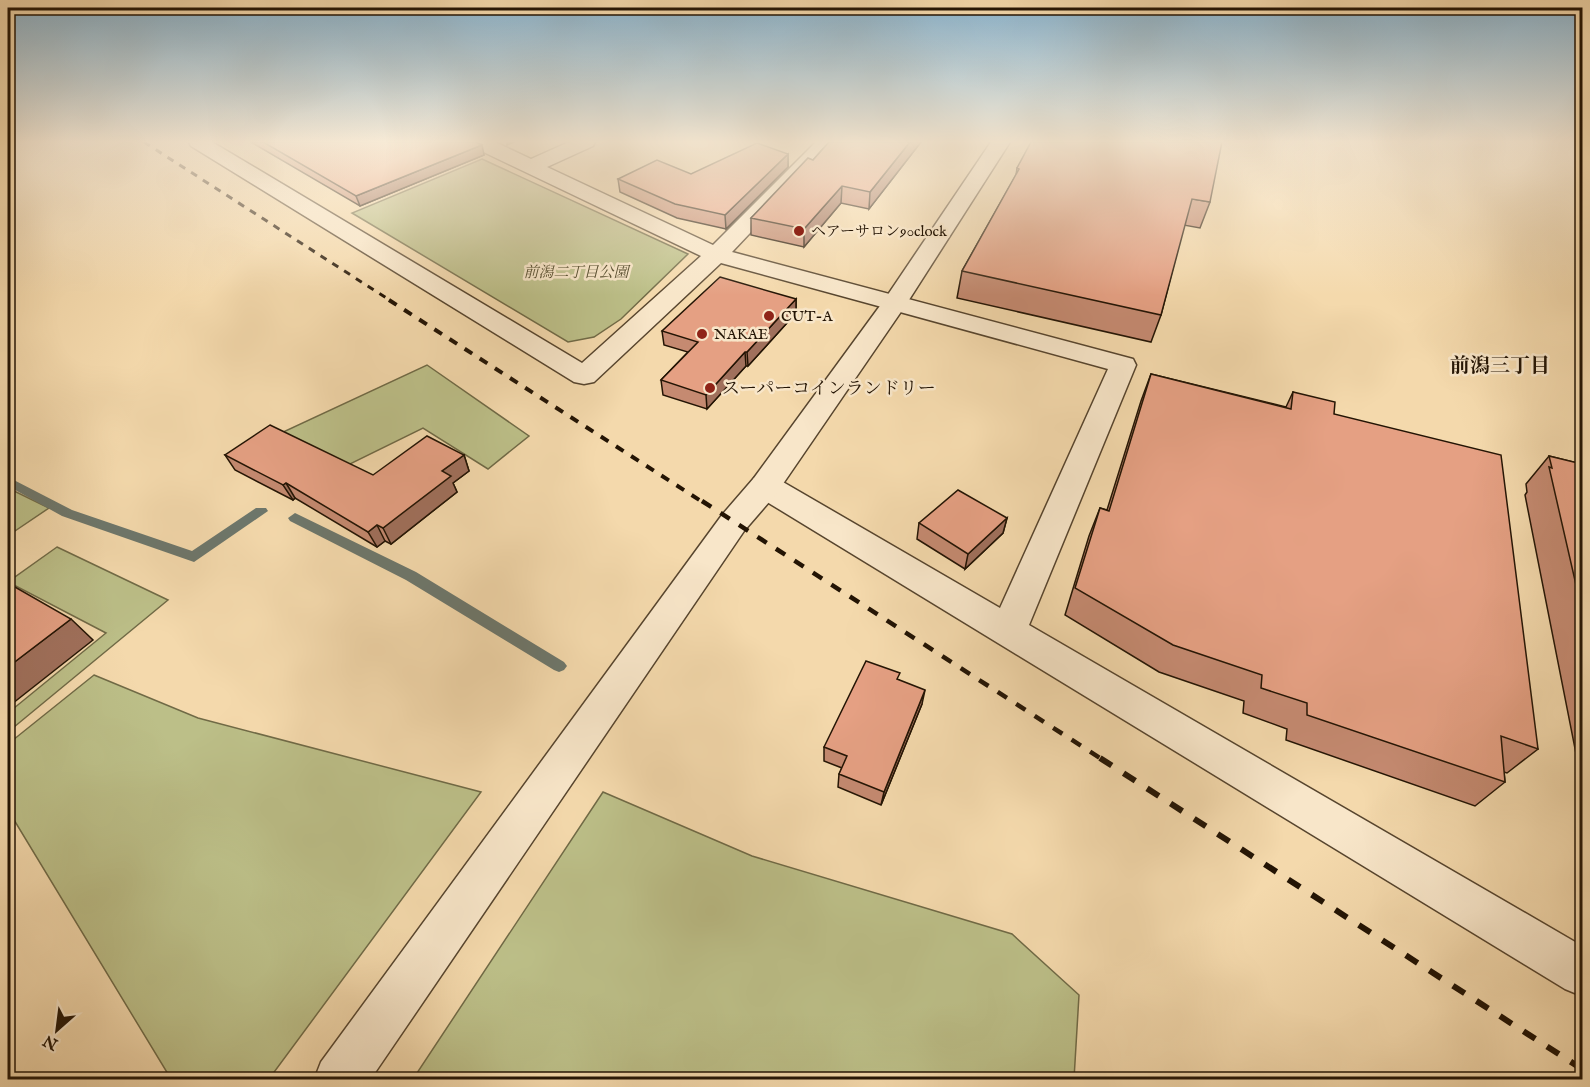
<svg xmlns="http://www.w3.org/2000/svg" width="1590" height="1087" viewBox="0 0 1590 1087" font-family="'IM FELL English','Noto Serif JP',serif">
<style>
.green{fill:#bcbf88;stroke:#706a46;stroke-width:1.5}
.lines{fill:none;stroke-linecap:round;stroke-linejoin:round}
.stream{fill:#6d776c;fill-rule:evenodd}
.minor-casing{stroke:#57452e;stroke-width:3}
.tertiary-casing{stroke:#57452e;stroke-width:3}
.minor{fill:#f8e6c9;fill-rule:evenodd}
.tertiary{fill:#f8e6c9;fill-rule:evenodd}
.rail-far3{stroke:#231404;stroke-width:3;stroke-dasharray:7 7;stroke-linecap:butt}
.rail-far2{stroke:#231404;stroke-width:4;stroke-dasharray:9 9;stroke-linecap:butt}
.rail-far1{stroke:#231404;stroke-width:4.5;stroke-dasharray:11 11;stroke-linecap:butt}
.rail{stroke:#231404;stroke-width:6;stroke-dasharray:14 14;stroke-linecap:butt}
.wall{fill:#c58a71;stroke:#231404;stroke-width:1.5}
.shaded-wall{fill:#a0705c;stroke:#231404;stroke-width:1.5}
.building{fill:#e5a083;stroke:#231404;stroke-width:1.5}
.poi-dot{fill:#8f2418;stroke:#f8e6c9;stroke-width:2}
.labels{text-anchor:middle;stroke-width:5;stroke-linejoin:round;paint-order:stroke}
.far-poi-label{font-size:15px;fill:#231404;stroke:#f8e6c9;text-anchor:start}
.far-park-label{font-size:15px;font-style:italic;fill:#595032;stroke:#f8e6c9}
.poi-label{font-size:18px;fill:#231404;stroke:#f8e6c9;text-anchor:start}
.neighbourhood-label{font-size:20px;font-weight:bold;fill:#231404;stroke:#f8e6c9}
</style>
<rect width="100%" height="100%" fill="#f4d9ac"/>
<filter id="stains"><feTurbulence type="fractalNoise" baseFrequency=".00333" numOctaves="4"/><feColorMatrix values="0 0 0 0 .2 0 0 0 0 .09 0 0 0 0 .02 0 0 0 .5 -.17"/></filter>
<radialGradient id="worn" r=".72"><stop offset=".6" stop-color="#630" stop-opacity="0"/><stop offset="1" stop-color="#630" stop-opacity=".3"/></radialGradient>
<!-- green -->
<path class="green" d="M482 159 688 254 621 319 594 337 568 342 352 213Z
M427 365 529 436 488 469 423 428 346 466 281 433Z
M8 488 49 508 12 533 8 531Z
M57 547 168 600 8 732V713L106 633 8 582Z
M94 675 198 718 481 792 269 1079H171L8 810V744Z
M603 792 752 856 1012 934 1079 995 1074 1079H413Z"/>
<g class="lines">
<!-- stream -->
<path class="stream" d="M8 477 72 510 192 551 256 508H266L268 511 194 562 62 516 8 486Z
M295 513 416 572 564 662 567 666 564 670 559 672 554 670 406 580 290 521 288 518Z"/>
<defs>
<path id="minor" d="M189 142H212L582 363 701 256 471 146 469 142H495L531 159 569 142H595L593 146 547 167 713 245 816 142H836L732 252 1133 359 1136 365 1029 625 1582 946V996L1565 989 754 494 749 486 754 478 765 475 776 478 1000 608 1108 369 721 263 594 382 584 384 574 382 191 146Z"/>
<path id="tertiary" d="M991 142H1010L907 303 776 494 744 531 370 1080H314L321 1062 722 515 754 478 885 299Z"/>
</defs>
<!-- minor casing -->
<use href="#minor" class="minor-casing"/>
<!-- tertiary casing -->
<use href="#tertiary" class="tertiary-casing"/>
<!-- minor -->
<use href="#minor" class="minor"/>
<!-- tertiary -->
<use href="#tertiary" class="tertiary"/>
<!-- rail-far3 -->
<path class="rail-far3" d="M144 142 391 301"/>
<!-- rail-far2 -->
<path class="rail-far2" d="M389 300 704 503"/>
<!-- rail-far1 -->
<path class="rail-far1" d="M702 501 1103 760"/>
<!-- rail -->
<path class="rail" d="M1100 758 1582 1069"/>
</g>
<!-- wall -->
<path class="wall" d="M251 142H476L484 155 360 206Z
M829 142H921L869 209 841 203 804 247 751 235V218L813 160Z
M788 154V167L726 229 677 218 620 192 618 179 691 174Z
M1017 168 1210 202 1200 228 1184 225 1161 315 1151 342 957 298 962 271 1016 175Z
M796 299V313L748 366H746L707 409 663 395 661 380 688 352 664 345 662 331Z
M1151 374 1286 407 1293 392 1334 414 1538 749 1507 773 1504 772 1505 782 1475 806 1286 740 1287 729 1243 713 1244 701 1159 672 1065 615 1089 536 1100 508 1107 510 1141 401Z
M225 455 373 475 464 455 469 471 453 483 457 492 391 544 385 541 377 547 295 498 293 500 235 470Z
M1549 456 1582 464V784L1525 495 1527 492 1526 484Z
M1007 518 1003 533 965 569 917 539 919 523Z
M899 680 922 704 881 805 838 787 839 774 842 768 824 761V747Z"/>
<!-- shaded-wall -->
<path class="shaded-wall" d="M507 142H514L507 145Z
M910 142H921L869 209 870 192Z
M482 145 484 155 360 206 356 196Z
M788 154V167L726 229 725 215Z
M842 186 841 203 804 247V229Z
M796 299V313L748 366 747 352Z
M745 352 746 366 707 409 706 395Z
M464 455 469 471 453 483 457 492 391 544 383 528 442 471Z
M286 483 295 498 293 500 283 485Z
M1007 518 1003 533 965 569 968 554Z
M377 525 385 541 377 547 368 532Z
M71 619 93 640 8 707V667Z
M925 690 922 704 881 805 884 792Z"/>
<!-- building -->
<path class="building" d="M263 142H476L482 145 356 196Z
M829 142H910L870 192 842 186 804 229 751 218 808 158 813 160Z
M1031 142H1222L1210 202 1192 199 1161 315 962 271 1019 169 1017 168Z
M757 143 788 154 725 215 675 204 618 179 657 160 691 174Z
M720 277 796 299 747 352H745L706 395 661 380 698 342 662 331Z
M1151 374 1291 409 1293 392 1335 402 1334 414 1501 455 1538 749 1501 736 1505 782 1307 715V703L1261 688 1262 675 1173 645 1075 588 1100 508 1109 511Z
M270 425 373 475 427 436 464 455 442 471 451 476 383 528 377 525 368 532 286 483 283 485 225 455Z
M1549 456 1582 464V611L1549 467 1552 468Z
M958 490 1007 518 968 554 919 523Z
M8 583 71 619 8 667Z
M866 661 900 673 897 679 925 690 884 792 839 774 847 756 824 747Z"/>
<!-- sky -->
<linearGradient id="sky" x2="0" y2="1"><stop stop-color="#8ab6d2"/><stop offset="0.48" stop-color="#faeeda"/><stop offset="1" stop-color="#faeeda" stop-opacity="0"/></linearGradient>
<rect width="1590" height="295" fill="url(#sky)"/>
<!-- markers -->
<g class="poi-dot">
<circle cx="799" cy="231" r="6"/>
<circle cx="769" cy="316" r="6"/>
<circle cx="702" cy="334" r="6"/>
<circle cx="710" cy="388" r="6"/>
</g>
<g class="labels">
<!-- far-poi labels -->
<g class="far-poi-label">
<text x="811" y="236">ヘアーサロン90clock</text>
<text x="781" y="321">CUT-A</text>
<text x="714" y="339">NAKAE</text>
</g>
<!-- far-park labels -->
<g class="far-park-label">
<text x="576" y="277">前潟二丁目公園</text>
</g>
<!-- poi labels -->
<g class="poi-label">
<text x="722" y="394">スーパーコインランドリー</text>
</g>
<!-- neighbourhood labels -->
<g class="neighbourhood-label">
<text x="1500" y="372">前潟三丁目</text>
</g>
</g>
<!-- margin -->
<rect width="1590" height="1087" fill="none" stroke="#f4d9ac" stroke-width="30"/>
<rect x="9" y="9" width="1572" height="1069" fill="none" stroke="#231404" stroke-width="3"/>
<rect x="15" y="15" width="1560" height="1057" fill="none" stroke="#231404" stroke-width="1.5"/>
<!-- north arrow -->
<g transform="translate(57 1030) rotate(208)" stroke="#f8e6c9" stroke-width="4.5" paint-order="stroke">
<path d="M0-4.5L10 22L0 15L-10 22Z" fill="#231404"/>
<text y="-9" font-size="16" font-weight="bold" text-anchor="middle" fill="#231404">N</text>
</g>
<rect width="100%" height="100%" filter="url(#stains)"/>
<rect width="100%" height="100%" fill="url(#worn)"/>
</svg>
